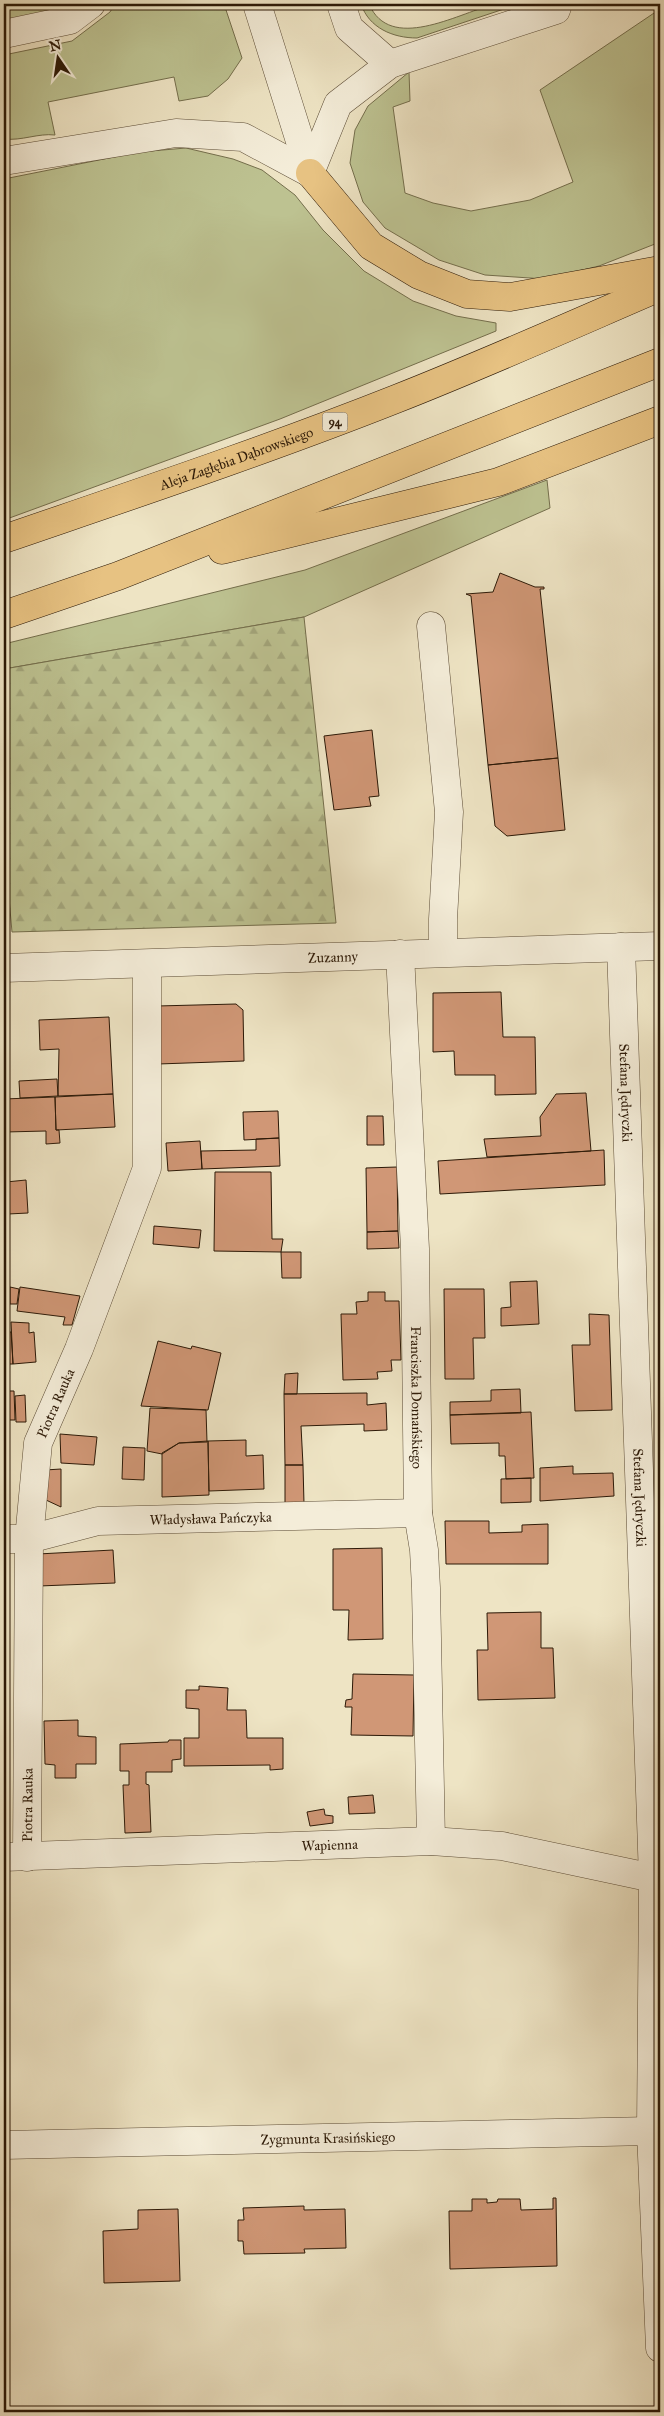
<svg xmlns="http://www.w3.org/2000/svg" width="664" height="2416" viewBox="0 0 664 2416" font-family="'IM FELL Great Primer',serif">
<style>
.grass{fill:#bdc291;stroke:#746e4c}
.forest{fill:url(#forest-firs);stroke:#746e4c}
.building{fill:#d09776;stroke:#2c1907}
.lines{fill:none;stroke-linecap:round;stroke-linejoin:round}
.minor-casing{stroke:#5c4c36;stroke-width:29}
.major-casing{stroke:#2c1907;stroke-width:29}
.minor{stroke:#f4edd9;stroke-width:28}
.major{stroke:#e7c282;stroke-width:28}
.labels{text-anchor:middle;stroke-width:4.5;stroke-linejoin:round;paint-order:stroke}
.shield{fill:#f4edd9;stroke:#685946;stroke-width:1}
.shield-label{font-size:12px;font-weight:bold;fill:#2c1907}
.street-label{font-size:14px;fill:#2c1907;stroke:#f4edd9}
</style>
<defs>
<pattern id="forest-firs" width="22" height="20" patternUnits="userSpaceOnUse" patternTransform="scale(1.25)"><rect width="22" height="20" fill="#bdc291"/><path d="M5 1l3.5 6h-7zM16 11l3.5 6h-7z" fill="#a3a67c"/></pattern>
</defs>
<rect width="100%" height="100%" fill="#eee4c4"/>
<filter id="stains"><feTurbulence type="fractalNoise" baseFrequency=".004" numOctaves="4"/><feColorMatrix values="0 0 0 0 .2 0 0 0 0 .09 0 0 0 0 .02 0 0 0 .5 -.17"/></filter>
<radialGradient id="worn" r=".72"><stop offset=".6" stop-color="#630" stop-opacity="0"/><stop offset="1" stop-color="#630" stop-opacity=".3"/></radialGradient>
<!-- grass -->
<path class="grass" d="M4 4H63L52 11 4 20Z
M115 4H224L242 58 228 79 208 96 179 101 174 77 48 102 55 135C38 133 22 141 4 139V55L72 41 110 12Z
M361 4H369C390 53 457 14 492 5 500 2 510 4 519 4L417 38C393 38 369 28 361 4Z
M660 9V242L599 266 545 279 485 275 439 260 385 228 363 202 350 163 355 130 368 106 409 72 410 101 393 107 405 193 433 203 471 211 530 200 573 182 540 90Z
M186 148 233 159 262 170 295 195 323 230 364 271 413 301 456 316 496 323V331L280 419 4 520V179L139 152Z
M547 480 550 508 304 617 4 669V644L305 570Z"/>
<!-- forest -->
<path class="forest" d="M304 617 336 923 12 932 4 842V669Z"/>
<!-- building -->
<path class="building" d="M500 573 535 587H544V589H540L558 758 488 765 471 596 466 594 493 592Z
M372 730 379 796 369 797 371 806 334 810 324 736Z
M558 758 565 830 507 836 495 826 488 765Z
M501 992 503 1037H535L536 1094 495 1095V1075H455L454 1051 433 1052V993Z
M236 1004 243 1010 244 1061 158 1064 157 1006Z
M109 1017 113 1094 58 1096 59 1049 40 1050 39 1020Z
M57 1079 58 1096 20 1098 19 1081Z
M586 1093 591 1151 487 1157 484 1139 541 1136 540 1117 556 1094Z
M113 1094 115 1127 56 1130 55 1097Z
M55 1097 56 1130H59L60 1143 46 1144V1131L5 1132 4 1099Z
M278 1111 279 1138 244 1140 243 1112Z
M367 1116H383L384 1145H367Z
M279 1138 280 1166 202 1169 201 1151 256 1150V1139Z
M200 1141 202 1169 168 1171 166 1143Z
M604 1150 605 1185 440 1194 438 1161Z
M397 1167 398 1231 367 1232 366 1168Z
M215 1172H271L272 1239H283L281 1252 214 1251Z
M26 1180 28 1213 8 1214 6 1182Z
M154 1226 201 1230 199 1248 153 1244Z
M398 1231 399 1248 367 1249V1232Z
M281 1252H301V1278H282Z
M537 1281 539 1324 501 1326V1308L511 1307 510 1282Z
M10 1287 19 1289 17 1304H10Z
M20 1287 80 1296 72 1325H63L65 1317 17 1311Z
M444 1289H484L485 1338H473L474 1379H445Z
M368 1292H385V1301H399L401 1360H391L392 1371 377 1372 378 1379 343 1380 341 1314H357L356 1302 368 1301Z
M589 1314 609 1315 612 1410 575 1411 572 1345H590Z
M11 1322 29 1323V1333L34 1332 36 1362 13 1364Z
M4 1332H11L13 1364H4Z
M158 1341 191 1349 192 1346 221 1353 208 1410 141 1406Z
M298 1373 297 1394H284L285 1374Z
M520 1389 521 1413 450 1415V1402L491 1401V1390Z
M4 1391H14L15 1420H4Z
M367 1393V1405L386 1403 387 1430 364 1431V1424L301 1426 303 1465H285L284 1394Z
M25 1395 26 1422H16L15 1396Z
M150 1408 206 1410 207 1442 179 1443 162 1454 147 1451Z
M531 1412 534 1478 506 1479 505 1456H499V1443L451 1444 450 1415Z
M60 1434 97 1437 94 1465 61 1463Z
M246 1440V1456L263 1455 264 1489 209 1491 208 1441Z
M208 1441 209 1495 162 1497V1453L179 1443Z
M123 1447 145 1448 144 1480 122 1479Z
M285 1465H303L304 1504H285Z
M573 1466V1474L613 1473 614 1496 540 1501V1468Z
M61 1469V1507L46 1500 45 1470Z
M531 1478V1502L501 1503V1479Z
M445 1521H489V1533L522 1532V1525L548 1524V1564H446Z
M382 1548 383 1639 348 1640 349 1610H333V1549Z
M113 1550 115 1583 39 1586 38 1554Z
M541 1612V1648H553L555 1698 478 1700 477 1650H488L487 1613Z
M353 1674 414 1675 413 1736 351 1735 352 1707H345L346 1700 352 1699Z
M199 1686 228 1688 227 1710H246L247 1738H283V1769L270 1770V1765L184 1766V1738H199V1709L186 1708V1690H199Z
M78 1720V1736L96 1737V1764H76V1778H55V1765L45 1764 44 1721Z
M169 1740H181V1759L172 1760V1772H146V1784L149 1785 151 1832 125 1833 123 1785H129V1771H120V1744L168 1742Z
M373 1795 375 1813 349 1814 348 1797Z
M324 1809 325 1815 333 1816V1823L310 1826 307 1812Z
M553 2198H556L557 2266 450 2269 449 2211H472V2199H487V2203L497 2202 498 2199H520L521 2210 553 2209Z
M304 2206V2210L345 2209 346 2248 304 2249 305 2253 244 2254 243 2241H238V2220H244L243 2208Z
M178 2209 180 2281 104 2283 103 2231 138 2229V2210Z"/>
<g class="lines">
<defs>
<g id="minor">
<path d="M257 4 310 173"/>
<path d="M341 4 349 28 390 64"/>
<path d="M4 34 70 20 91 4"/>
<path d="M4 161 176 133 243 137 310 173"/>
<path d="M310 173 338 104 390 64 556 10 558 4"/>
<path d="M431 626 449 812 443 919V952"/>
<path id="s1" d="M621 947 653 1878 651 2131 660 2348"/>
<path id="s2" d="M400 954 415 1249 418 1513 424 1550 426 1588 431 1841"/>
<path id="s3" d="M4 968 660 946"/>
<path id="s4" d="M4 1539H29L98 1521 418 1513"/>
<path id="s5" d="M4 1857 431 1841 502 1846 653 1878"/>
<path id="s6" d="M27 1857 29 1539 38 1443 79 1349 147 1168V964"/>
<path id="s7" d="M4 2145 651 2131"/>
</g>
<g id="major">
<path d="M310 173 371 246 419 275 467 294 510 297 660 270"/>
<path id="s8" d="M4 539C135 494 267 450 396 399 485 364 572 325 660 287"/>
<path d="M222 550 498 482 660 420"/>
<path d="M4 615 118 576 660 362"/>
</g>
</defs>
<!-- minor casing -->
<use href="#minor" class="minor-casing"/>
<!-- major casing -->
<use href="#major" class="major-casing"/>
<!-- minor -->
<use href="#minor" class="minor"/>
<!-- major -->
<use href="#major" class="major"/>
</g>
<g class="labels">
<!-- shield labels -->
<rect class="shield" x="322.5" y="412.5" width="25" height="19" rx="4"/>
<g class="shield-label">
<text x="335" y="426">94</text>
</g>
<!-- street labels -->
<g class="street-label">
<text dy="5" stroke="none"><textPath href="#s8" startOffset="246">Aleja Zagłębia Dąbrowskiego</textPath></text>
<text dy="5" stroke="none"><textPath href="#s3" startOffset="329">Zuzanny</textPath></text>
<text dy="5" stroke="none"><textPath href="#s1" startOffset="146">Stefana Jędryczki</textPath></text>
<text dy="5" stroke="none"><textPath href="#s2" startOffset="444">Franciszka Domańskiego</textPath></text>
<text dy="5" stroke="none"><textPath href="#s6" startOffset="458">Piotra Rauka</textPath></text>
<text dy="5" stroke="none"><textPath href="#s1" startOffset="551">Stefana Jędryczki</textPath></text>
<text dy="5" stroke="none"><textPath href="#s4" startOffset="209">Władysława Pańczyka</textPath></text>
<text dy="5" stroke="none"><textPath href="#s6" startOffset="52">Piotra Rauka</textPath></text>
<text dy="5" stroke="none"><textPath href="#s5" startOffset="326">Wapienna</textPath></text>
<text dy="5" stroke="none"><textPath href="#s7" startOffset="324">Zygmunta Krasińskiego</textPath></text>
</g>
</g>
<!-- margin -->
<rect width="664" height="2416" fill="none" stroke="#eee4c4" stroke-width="20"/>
<rect x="5" y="5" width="654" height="2406" fill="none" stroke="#2c1907" stroke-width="2.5"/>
<rect x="10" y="10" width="644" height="2396" fill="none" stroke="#2c1907"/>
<!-- north arrow -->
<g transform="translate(58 58) rotate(347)" stroke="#f4edd9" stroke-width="4" paint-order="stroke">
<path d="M0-4L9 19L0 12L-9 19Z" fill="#2c1907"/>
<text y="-8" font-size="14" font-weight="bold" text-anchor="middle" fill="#2c1907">N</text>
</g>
<rect width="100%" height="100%" filter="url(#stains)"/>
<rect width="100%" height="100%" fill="url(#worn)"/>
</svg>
